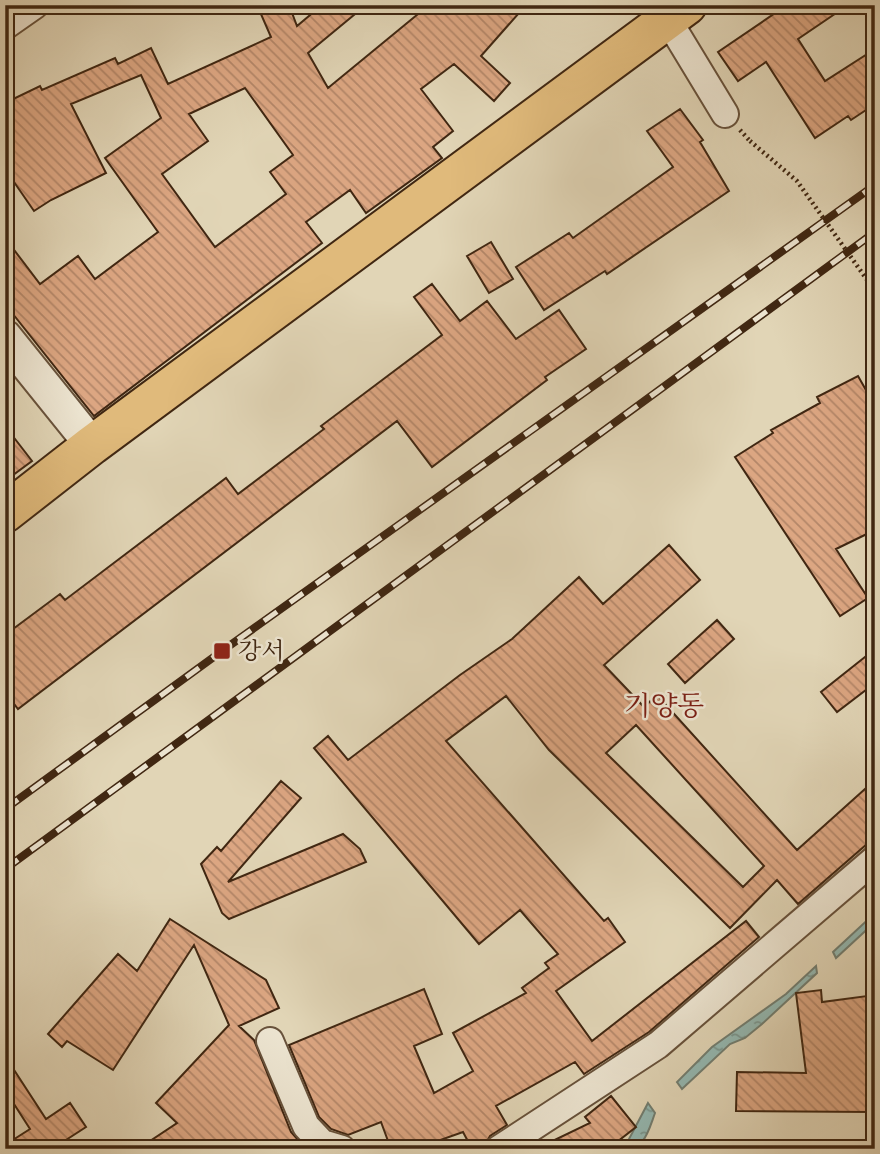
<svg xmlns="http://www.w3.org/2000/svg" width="880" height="1154" viewBox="0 0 880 1154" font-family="'Libre Caslon Text','Noto Serif KR',serif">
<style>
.water{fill:url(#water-ripples);stroke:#727e71;stroke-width:2}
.building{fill:url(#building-back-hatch);stroke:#402712;stroke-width:2;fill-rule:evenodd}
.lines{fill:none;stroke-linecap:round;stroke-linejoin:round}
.minor-casing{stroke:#68523b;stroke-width:30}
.tertiary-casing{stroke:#68523b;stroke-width:37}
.primary-casing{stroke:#402712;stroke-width:42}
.path{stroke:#402712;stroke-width:4.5;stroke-dasharray:2 3.5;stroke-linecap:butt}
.minor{stroke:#ece4d0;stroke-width:26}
.tertiary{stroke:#ece4d0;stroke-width:33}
.primary{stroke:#e0ba7b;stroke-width:38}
.rail-casing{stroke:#402712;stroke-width:8}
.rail{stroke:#ece4d0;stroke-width:5;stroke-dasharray:16;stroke-linecap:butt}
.path-bridge{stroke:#402712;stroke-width:4.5;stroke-dasharray:2 3.5;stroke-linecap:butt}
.poi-dot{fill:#8f2418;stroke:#ece4d0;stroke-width:2.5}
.labels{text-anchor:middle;stroke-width:5;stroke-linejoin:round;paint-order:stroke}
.poi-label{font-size:24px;fill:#402712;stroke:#ece4d0;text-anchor:start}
.quarter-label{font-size:28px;fill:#7a1f14;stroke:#ece4d0}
</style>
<defs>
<pattern id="water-ripples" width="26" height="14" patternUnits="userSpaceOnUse" patternTransform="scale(1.75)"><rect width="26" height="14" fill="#94b8b1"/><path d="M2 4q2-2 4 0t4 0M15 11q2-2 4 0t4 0" fill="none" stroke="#7a968f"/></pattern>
<pattern id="building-back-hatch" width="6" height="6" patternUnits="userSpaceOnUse" patternTransform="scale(1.75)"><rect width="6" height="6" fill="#dca682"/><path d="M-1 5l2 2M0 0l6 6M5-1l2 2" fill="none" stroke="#b48769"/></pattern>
</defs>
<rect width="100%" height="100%" fill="#e1d5b6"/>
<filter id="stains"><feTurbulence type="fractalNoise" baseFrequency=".00286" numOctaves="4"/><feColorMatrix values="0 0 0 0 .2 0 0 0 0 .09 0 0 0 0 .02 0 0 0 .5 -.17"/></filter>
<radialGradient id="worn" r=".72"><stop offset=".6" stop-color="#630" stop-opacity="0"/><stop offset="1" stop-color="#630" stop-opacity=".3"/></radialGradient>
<!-- water -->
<path class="water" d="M875 913V922L836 958 833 952Z
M816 966 817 973 762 1024 745 1038 730 1044 682 1089 677 1082 712 1047 786 994Z
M648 1103 655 1113C647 1135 645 1149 620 1149L628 1141Z"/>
<!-- building -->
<path class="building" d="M257 5H289L297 26 322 5H366L308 53 328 88 429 5H526L481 56 510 83 494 101 454 64 421 89 453 131 433 147 442 158 366 213 350 190 306 222 322 243 94 416 5 304V238L40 284 78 256 95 279 158 232 105 158 161 118 141 75 71 104 106 173 51 200 34 211 5 169V103L40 86 42 90 115 58 118 64 151 48 168 84 271 37ZM245 88 293 155 270 172 286 194 215 247 162 174 208 141 189 114Z
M787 5H848L798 39 825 81 875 49V104L851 120 848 116 815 138 766 62 738 81 718 52Z
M680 109 703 140 700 142 729 191 607 274 605 271 544 310 516 267 569 233 573 238 673 167 647 131Z
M491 242 513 279 489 293 467 256Z
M432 284 460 321 487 301 516 339 559 310 586 349 545 377 547 380 432 467 397 421 18 709 5 692V635L60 594 65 600 226 478 238 494 324 429 321 426 442 335 414 297Z
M858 376 875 406V530L836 549 868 598 840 616 735 457 773 433 771 430 820 403 817 397Z
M5 426 32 461 5 481Z
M669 545 700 580 604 665 644 707 657 695 797 850 875 780V837L798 904 777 880 730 928 549 750 506 696 446 741 604 921 608 918 625 942 556 991 592 1041 746 921 759 937 649 1032 584 1074 575 1062 496 1106 507 1125 490 1136 483 1149H472L463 1132 415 1149H391L381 1122 348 1135 331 1129 319 1117 289 1045 424 989 442 1034 414 1046 434 1093 473 1071 453 1033 526 993 522 988 549 968 545 963 558 954 520 910 479 944 314 748 328 736 348 760 460 675 512 639 579 577 603 604ZM636 725 764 866 743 887 606 753Z
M717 620 734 639 685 683 668 664Z
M875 649V683L837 712 821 692Z
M281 781 301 798 228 882 343 834 360 849 366 862 229 919 222 913 201 864 217 847 221 851Z
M170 919 266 980 279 1008 239 1026 254 1040 291 1132 300 1142 283 1149H138L177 1123 156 1103 229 1025 194 945 113 1070 67 1041 62 1047 48 1034 118 954 137 971Z
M821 990 822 1002 867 996 873 1037 872 1112 736 1111 737 1072 806 1073 796 993Z
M5 1056 46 1119 70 1103 86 1127 52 1149H5V1145L30 1129 5 1090Z
M611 1096 636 1127 608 1149H536L590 1123 585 1117Z"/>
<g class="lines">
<defs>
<path id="minor" d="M668 20 725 114
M5 26 35 5
M270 1041 306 1126 322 1143 342 1149
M499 1149 658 1045 875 859"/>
<path id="tertiary" d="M5 337 92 445"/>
<path id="primary" d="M5 513 92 445 687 5"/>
</defs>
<!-- minor casing -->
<use href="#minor" class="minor-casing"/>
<!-- tertiary casing -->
<use href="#tertiary" class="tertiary-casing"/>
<!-- primary casing -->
<use href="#primary" class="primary-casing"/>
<!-- path -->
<path class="path" d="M740 130 750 141"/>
<!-- minor -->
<use href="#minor" class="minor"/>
<!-- tertiary -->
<use href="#tertiary" class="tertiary"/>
<!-- primary -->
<use href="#primary" class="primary"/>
<defs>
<path id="rail" d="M5 809 222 651 875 185
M5 869 875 232"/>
</defs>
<!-- rail casing -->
<use href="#rail" class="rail-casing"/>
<!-- rail -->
<use href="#rail" class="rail"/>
<!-- path-bridge -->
<path class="path-bridge" d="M750 141 797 181 875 291"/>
</g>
<!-- markers -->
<rect class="poi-dot" x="213" y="642" width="18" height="18" rx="3.5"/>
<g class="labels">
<!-- poi labels -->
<g class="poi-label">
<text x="238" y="659">강서</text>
</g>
<!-- quarter labels -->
<g class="quarter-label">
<text x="664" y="715">기양동</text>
</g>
</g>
<!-- margin -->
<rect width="880" height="1154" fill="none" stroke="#e1d5b6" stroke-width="28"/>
<rect x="7" y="7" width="866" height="1140" fill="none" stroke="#402712" stroke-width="3.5"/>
<rect x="14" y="14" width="852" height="1126" fill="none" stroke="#402712" stroke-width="2"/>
<rect width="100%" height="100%" filter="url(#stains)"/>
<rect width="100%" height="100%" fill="url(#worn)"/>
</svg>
